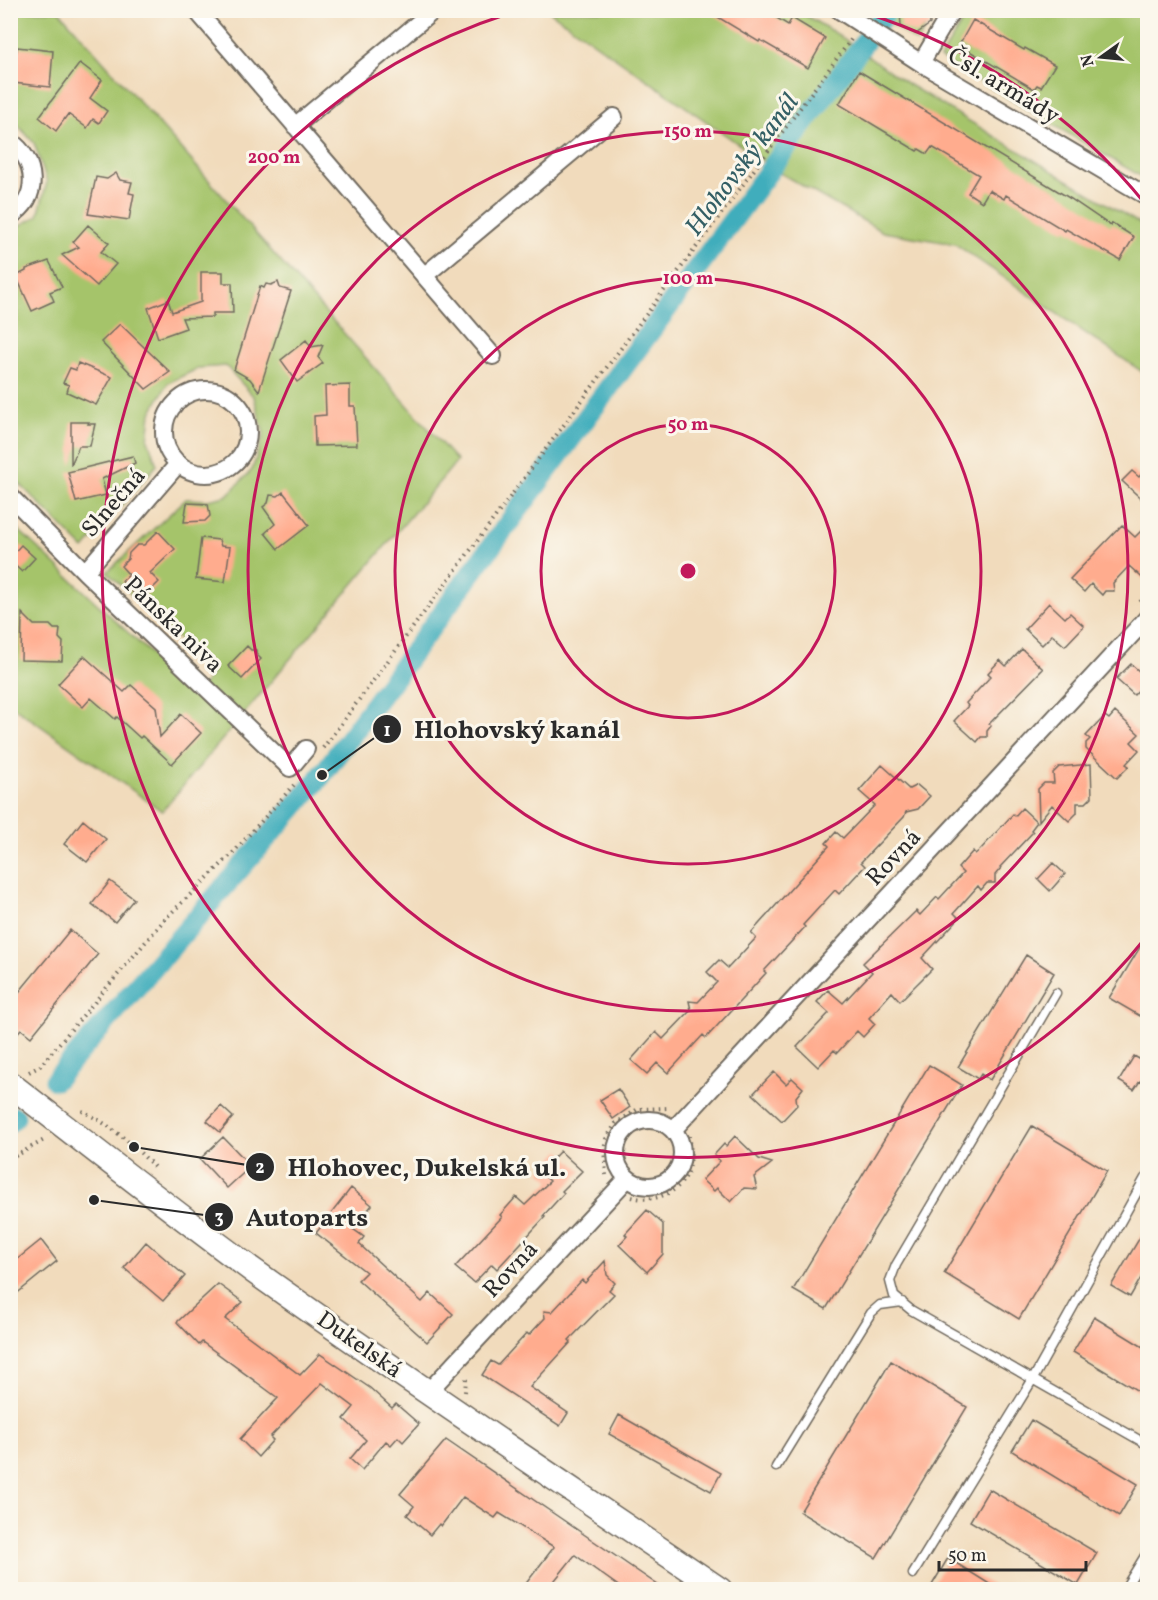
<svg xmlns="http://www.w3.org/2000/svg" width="1158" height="1600" viewBox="0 0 1158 1600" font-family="Vollkorn,serif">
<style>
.green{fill:#a5c46b;stroke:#68784b;stroke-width:1.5}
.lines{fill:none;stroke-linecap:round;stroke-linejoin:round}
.canal{stroke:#3fadbc;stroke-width:21}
.building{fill:#ffac8e}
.lane-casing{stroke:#70695e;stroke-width:11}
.street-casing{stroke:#70695e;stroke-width:20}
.secondary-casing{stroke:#70695e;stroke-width:27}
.path{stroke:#70695e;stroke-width:4;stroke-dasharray:1.5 4.5;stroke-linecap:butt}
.lane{stroke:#fff;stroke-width:8}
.street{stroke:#fff;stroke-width:16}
.secondary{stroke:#fff;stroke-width:24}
.ring{fill:none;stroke:#c2185b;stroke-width:3}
.labels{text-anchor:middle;stroke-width:6;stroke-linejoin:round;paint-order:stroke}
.street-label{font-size:24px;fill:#2b2b2b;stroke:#fbf7ec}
.water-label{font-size:26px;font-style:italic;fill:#335f65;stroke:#fbf7ec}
.centre{fill:#c2185b;stroke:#fbf7ec;stroke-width:3}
.ring-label{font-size:18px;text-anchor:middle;font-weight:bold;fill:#c2185b;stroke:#fbf7ec;stroke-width:6;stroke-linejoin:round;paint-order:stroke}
.leader{fill:none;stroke:#2b2b2b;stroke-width:2}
.callout-dot{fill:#2b2b2b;stroke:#fbf7ec;stroke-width:2}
.mark-label{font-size:18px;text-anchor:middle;font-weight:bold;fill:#fff}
.callout-label{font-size:26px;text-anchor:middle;font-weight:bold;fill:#2b2b2b;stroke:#fbf7ec;stroke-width:6;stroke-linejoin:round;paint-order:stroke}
</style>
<rect width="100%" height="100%" fill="#fbf7ec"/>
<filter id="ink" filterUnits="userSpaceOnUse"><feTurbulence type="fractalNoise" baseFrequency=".0167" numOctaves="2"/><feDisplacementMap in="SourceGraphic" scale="12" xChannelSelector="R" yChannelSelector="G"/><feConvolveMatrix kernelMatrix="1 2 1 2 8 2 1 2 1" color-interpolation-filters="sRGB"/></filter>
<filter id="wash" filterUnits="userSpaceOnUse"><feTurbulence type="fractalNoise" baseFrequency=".008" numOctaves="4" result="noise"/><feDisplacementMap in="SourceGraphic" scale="24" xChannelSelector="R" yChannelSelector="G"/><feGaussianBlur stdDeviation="1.35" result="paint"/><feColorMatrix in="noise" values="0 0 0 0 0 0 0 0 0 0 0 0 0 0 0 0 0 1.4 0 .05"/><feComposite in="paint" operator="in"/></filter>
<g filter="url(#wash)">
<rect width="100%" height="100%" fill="#f1dbbc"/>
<!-- green -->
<path class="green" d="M11 11H59L457 461 162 811 11 705 10 522 196 696 213 671 107 572 186 499 208 500 226 496 252 470 264 434 254 397 226 366 199 368 168 383 151 413 148 440 157 465 84 549 11 475V230L38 216 47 182 34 143 14 121H11Z
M549 11H798L837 34 911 86 1147 228V375L955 244 883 232 780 173Z
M871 11H935L917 42Z
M969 11H1147V180L940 58Z"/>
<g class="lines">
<!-- canal -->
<path class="canal" d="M879 22 887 10
M55 1080 322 775 866 40
M10 1122 15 1117"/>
</g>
<g id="blocks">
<!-- building -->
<path class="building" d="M706 10H764L788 25 792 18 825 38 808 68 760 40 759 42Z
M900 10H929L930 24 916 34 901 27Z
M973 20 1024 50 1025 48 1055 65 1041 87 1037 85 1034 89 959 45Z
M17 47 53 51 50 87 13 83Z
M80 63 102 80 90 98 107 111 99 123 93 119 87 128 68 114 56 131 39 117Z
M859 71 1071 199 1111 226 1112 223 1134 237 1120 260 1066 229 1065 231 1006 195 1004 199 989 190 982 202 968 193 979 175 932 147 927 154 919 149 917 151 839 104Z
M116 173 120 180 132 182 129 193 134 194 129 220 88 214 96 177 107 179Z
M88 225 109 243 101 252 116 264 97 286 62 255 79 247 73 242Z
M49 261 62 287 50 292 54 301 32 311 16 276 26 271V269Z
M201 272H223V283H232L233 313H213V317L182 318 186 328 158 338 148 308 168 300 172 312 201 302Z
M278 282 280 288 291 291 259 391 250 379 234 370 260 286 264 288 266 284 271 285Z
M120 324 170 372 146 389 101 342Z
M306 340 311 347 323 345 318 357 323 363 297 382 281 360Z
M78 363 112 377 96 405 67 392 69 385 63 383 70 368 76 370Z
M350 385V406H355L357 445 315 446 314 416 326 415 325 386Z
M71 422H89L88 424H95L90 446H79L71 465Z
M133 456 135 463 102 479 106 495 76 502 68 472Z
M1148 467V505L1122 481 1132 471 1139 477Z
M283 492 309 525 278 549 265 533 275 524 263 507 268 503 270 495 278 496Z
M187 503 208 504 210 516 205 521 184 522Z
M1148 524V583L1129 566 1113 583 1114 591H1105L1102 595 1091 584 1084 592 1070 579 1122 525 1135 537Z
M158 531 175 549 150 573 159 582 147 594 144 591 137 597 122 581 129 575 121 566 128 559 129 553 137 545H144Z
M201 538 219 540 221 546 230 547 225 582 196 579Z
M21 545 35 558 22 572 10 561V557Z
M1049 603 1065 618 1070 613 1084 626 1065 646 1052 635 1042 645 1025 629Z
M22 613 34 625H50L54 629H60L59 638 63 642 62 661 21 660Z
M247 646 251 650H256L257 655 261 659 242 679 228 666Z
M1022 649 1043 669 989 724 991 726 987 731V737H981L977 742 954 721 968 706 966 703 991 676 988 673 1000 660 1006 666Z
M84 656 124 692 131 685 156 707 160 737 181 714 201 733 172 764 142 736 140 738 117 717 115 719 91 698 83 707 58 684Z
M1131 664 1148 679 1134 695 1116 679Z
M1115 712 1139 734 1131 742 1139 750 1126 764 1129 766 1117 778 1086 749V743L1090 739 1086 736 1105 716 1109 719Z
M1091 764 1092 797 1086 803H1077V813L1069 821 1052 805 1039 821 1038 789 1044 783H1054L1053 773 1059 767Z
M882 765 909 789 917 785 930 796 918 809 906 812 904 817 861 862 865 866 839 894 835 890 803 925 805 927 764 971 766 973 706 1038 703 1035 668 1073 657 1063 647 1074 631 1060 656 1032 663 1039 691 1010 689 1001 698 1002 717 982 707 972 719 960 728 968 756 938 751 933 829 846 826 843 836 832 843 838 875 805 859 791Z
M1022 808 1037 822 1031 830 1033 832 1000 867 1001 868 995 875V883H987L981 890 978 886 954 913 959 918 922 958 932 969 900 1001 892 992 869 1018 875 1024 863 1037 857 1031 837 1053 834 1050 818 1067 797 1047 829 1013 817 1002 828 990 843 1003 872 972 863 963 916 911 920 915 937 897 939 899 963 873 958 868 973 851 975 854 980 850 1013 814 1015 816Z
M83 820 106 839 87 862 64 844Z
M1053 863 1065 874 1050 891 1038 879Z
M110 881 134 899 115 922 92 904Z
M70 930 98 954 31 1037 21 1029 10 1041V1003Z
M1148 934V1003L1140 1016 1109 998Z
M1026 955 1054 973 990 1080 981 1074 978 1079 958 1067Z
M1134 1056 1148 1064V1086L1140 1081 1134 1090 1119 1081Z
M929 1065 962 1085 826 1309 793 1290Z
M774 1072 786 1084 792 1078 803 1088 796 1097 797 1105 782 1121 753 1094Z
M618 1089 630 1107 613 1119 600 1100Z
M221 1106 233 1117 220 1132 207 1121Z
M1032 1126 1107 1171 1019 1319 944 1273Z
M735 1136 759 1159 772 1163 754 1177 757 1189 744 1188 731 1202 717 1188 714 1191 702 1180 720 1161 714 1155 724 1144 726 1146Z
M223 1137 251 1166 227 1188 200 1159Z
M560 1151 582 1171 562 1191 564 1193 543 1216 545 1217 497 1269 492 1264 474 1283 455 1267 502 1217 500 1215 516 1197 525 1205 550 1181 540 1172Z
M351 1188 372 1205 353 1229 364 1237 359 1244 422 1302 430 1293 453 1314 427 1342 358 1280 366 1272 316 1233Z
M647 1210 663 1224V1254L647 1272 619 1245 627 1236 625 1234Z
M1148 1224V1266L1130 1297 1111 1286Z
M41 1240 57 1261 10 1299V1265Z
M146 1242 185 1276 163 1301 124 1268Z
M605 1261 607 1275 615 1283 609 1290 614 1294 569 1340 571 1342 530 1387 568 1413 560 1426 482 1375 491 1361 498 1365 527 1333 529 1335 545 1318 544 1311 552 1312 582 1280 585 1283Z
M218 1284 243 1302 225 1319 300 1375 320 1354 370 1388 392 1408 396 1404 419 1424 403 1442 398 1437 391 1445 386 1441 362 1470 350 1459 366 1440 344 1419 354 1407 322 1383 270 1437 273 1440 258 1457 240 1439 278 1398 202 1342 199 1345 177 1322Z
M1094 1317 1148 1350V1397L1073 1352Z
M891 1361 967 1407 876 1558 800 1512Z
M619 1415 721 1473 711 1491 609 1434Z
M1031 1420 1138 1484 1119 1516 1012 1451Z
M446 1440 566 1522 665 1590H624L575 1555 547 1590H521L554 1547 499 1513 495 1518 463 1497 441 1526 439 1524 430 1535 407 1515 414 1506 400 1494Z
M989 1489 1097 1553 1078 1585 970 1521Z
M948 1558 999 1590H929Z"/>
</g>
</g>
<g filter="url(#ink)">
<use href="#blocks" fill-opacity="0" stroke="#70695e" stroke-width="1.5"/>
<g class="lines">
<defs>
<path id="lane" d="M1056 993 896 1265 890 1281 894 1296 911 1310 1148 1445
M776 1467 871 1313 880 1305 902 1302
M913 1574 1033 1379 1145 1178
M1124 1590 1148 1551"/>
<path id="street" d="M196 10 493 356
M839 10 921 63 1148 197
M921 63 952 10
M295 126 434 10
M10 141C37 159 41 199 10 216
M424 276 614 117
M164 432a42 42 0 1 1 84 0a42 42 0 1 1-84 0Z
M10 496 85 572 290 768 306 749
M85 572 178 464
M616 1153a33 33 0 1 1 66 0a33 33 0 1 1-66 0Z
M673 1130 1148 617
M428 1392 627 1179"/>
<path id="secondary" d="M10 1084C91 1147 172 1211 255 1272 408 1381 564 1484 720 1590"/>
</defs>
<!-- lane casing -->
<use href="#lane" class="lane-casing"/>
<!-- street casing -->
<use href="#street" class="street-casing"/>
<!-- secondary casing -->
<use href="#secondary" class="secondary-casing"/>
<!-- path -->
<path class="path" d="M878 10 889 19
M1140 602 1148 594
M323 748 853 37
M29 1072 40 1066 166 918 230 856 294 785
M82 1111C108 1123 134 1145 154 1167
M10 1159 46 1139
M606 1175 604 1149 606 1139 616 1123 638 1109 669 1108
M632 1197C654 1203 681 1193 689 1169 692 1158 690 1147 690 1136
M465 1392 466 1378"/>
<!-- lane -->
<use href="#lane" class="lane"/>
<!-- street -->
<use href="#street" class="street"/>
<!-- secondary -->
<use href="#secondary" class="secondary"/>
</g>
</g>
<!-- distance rings -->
<g class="ring">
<circle cx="688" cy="571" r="147"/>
<circle cx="688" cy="571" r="293"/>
<circle cx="688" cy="571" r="440"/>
<path d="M1147 936A586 586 0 1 1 517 11M859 11A586 586 0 0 1 1147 206"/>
</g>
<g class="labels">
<!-- street labels -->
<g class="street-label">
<text transform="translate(1004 85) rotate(31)" y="8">Čsl. armády</text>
<text transform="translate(113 502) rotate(-49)" y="8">Slnečná</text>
<text transform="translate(174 624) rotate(44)" y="8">Pánska niva</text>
<text transform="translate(893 857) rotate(-47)" y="8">Rovná</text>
<text transform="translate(510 1269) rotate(-47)" y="8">Rovná</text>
<text transform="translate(360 1344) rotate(35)" y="8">Dukelská</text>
</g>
<!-- water labels -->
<g class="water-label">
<text transform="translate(741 164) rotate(-53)" y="9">Hlohovský kanál</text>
</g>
</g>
<circle cx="688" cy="571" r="9" class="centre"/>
<g class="ring-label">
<text x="688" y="137">150 m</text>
<text x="274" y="163">200 m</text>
<text x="688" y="284">100 m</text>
<text x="688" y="430">50 m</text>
</g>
<!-- callouts -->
<path class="leader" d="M322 775L387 729M134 1147L260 1167M94 1200L219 1217"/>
<g class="callout-dot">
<circle cx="322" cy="775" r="6"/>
<circle cx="134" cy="1147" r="6"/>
<circle cx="94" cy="1200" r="6"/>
<circle cx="387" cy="729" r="15"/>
<circle cx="260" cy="1167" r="15"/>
<circle cx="219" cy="1217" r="15"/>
</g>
<g class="mark-label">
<text x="387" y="736">1</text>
<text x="260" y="1173">2</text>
<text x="219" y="1223">3</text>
</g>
<g class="callout-label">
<text x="517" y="738">Hlohovský kanál</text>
<text x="427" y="1176">Hlohovec, Dukelská ul.</text>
<text x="307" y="1226">Autoparts</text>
</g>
<!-- margin -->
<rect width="1158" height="1600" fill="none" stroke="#fbf7ec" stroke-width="36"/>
<!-- north arrow -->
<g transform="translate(1101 57) rotate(255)" stroke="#fbf7ec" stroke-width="4.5" paint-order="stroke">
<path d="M0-4.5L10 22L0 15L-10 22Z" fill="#2b2b2b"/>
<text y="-9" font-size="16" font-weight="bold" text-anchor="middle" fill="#2b2b2b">N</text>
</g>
<!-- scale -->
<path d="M939 1561v9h147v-9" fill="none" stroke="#2b2b2b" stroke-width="3"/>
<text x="948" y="1561" font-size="18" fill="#2b2b2b" stroke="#fbf7ec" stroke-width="4.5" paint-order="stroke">50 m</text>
</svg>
